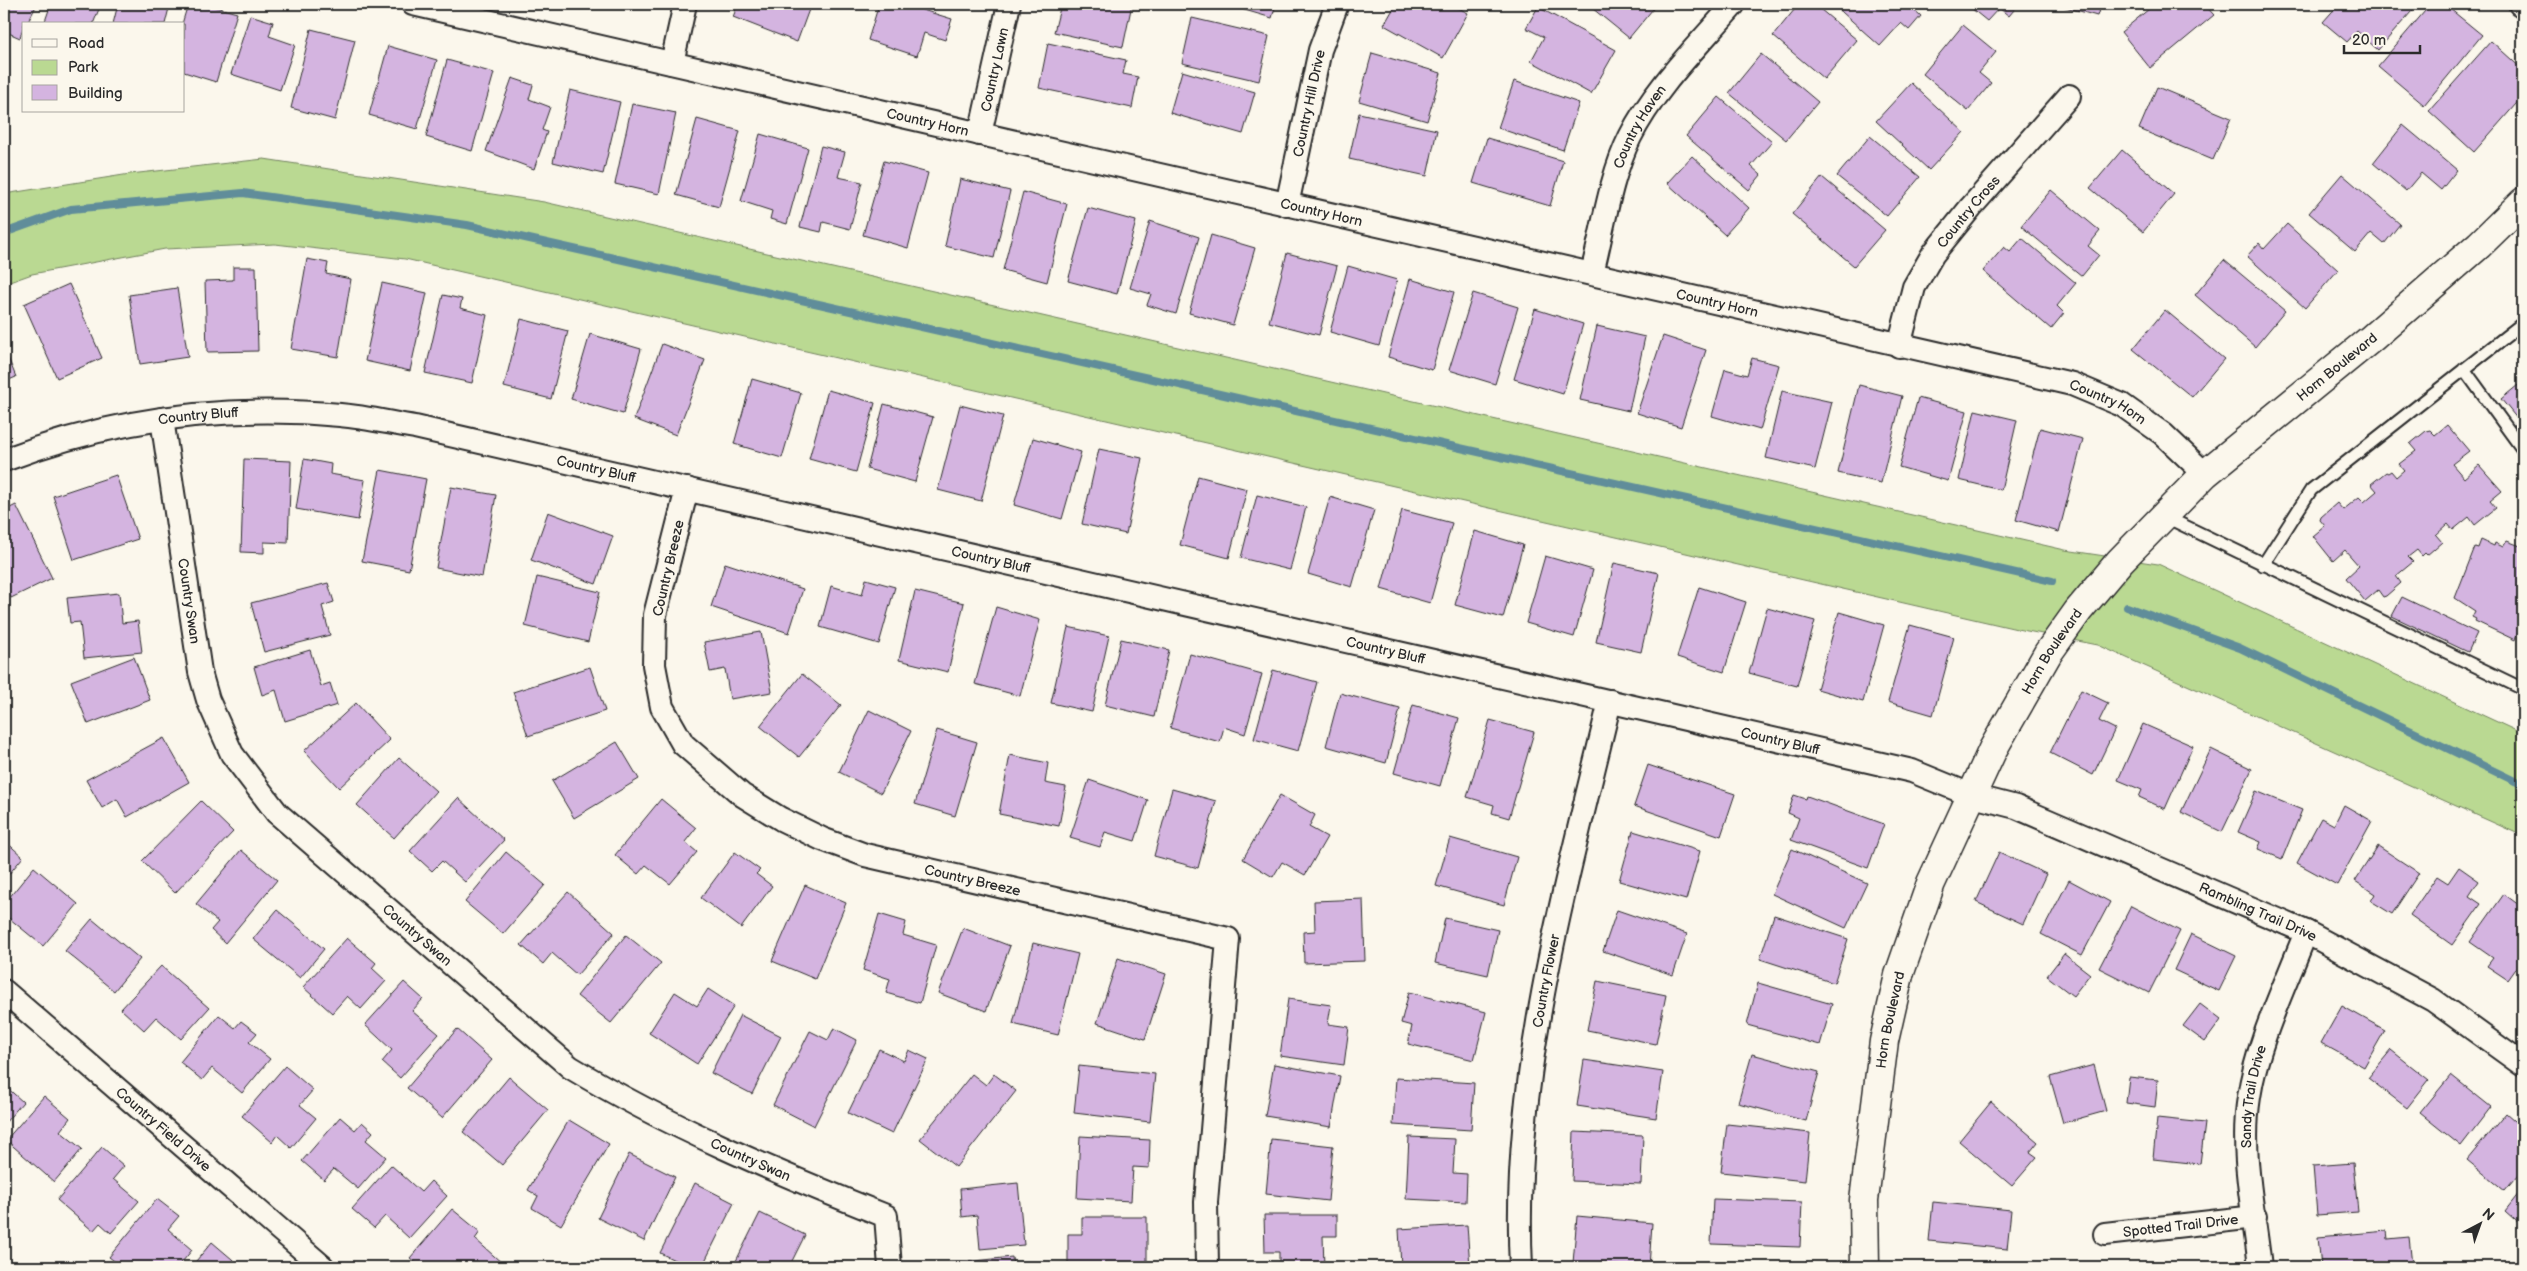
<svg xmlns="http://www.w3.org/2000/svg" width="2527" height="1271" viewBox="0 0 2527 1271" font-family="'Balsamiq Sans',sans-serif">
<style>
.green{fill:#bad992;stroke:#72825e}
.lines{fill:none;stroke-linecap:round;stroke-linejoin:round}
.stream{stroke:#608d9a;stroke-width:8}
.building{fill:#d4b4e0;stroke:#2b2b2b}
.lane-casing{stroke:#2b2b2b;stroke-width:15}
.street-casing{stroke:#2b2b2b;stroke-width:26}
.secondary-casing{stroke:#2b2b2b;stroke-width:31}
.lane{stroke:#fbf7ec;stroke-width:11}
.street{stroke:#fbf7ec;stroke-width:22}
.secondary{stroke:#fbf7ec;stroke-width:28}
.labels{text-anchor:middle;stroke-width:4.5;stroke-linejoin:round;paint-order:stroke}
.street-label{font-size:14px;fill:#2b2b2b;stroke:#fbf7ec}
</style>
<rect width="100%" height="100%" fill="#fbf7ec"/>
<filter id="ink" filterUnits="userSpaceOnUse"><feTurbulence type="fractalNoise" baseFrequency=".02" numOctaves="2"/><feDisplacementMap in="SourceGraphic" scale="10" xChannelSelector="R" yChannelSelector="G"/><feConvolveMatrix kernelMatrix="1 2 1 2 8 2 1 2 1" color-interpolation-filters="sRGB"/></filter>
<g filter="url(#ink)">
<!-- green -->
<path class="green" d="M264 159 544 202 2065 550 2158 564 2523 734V836L2098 645 2017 629 405 259 275 244 165 249 32 274 4 284V194L130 174Z"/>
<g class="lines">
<!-- stream -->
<path class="stream" d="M4 233 71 209 243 193 467 225 2052 581
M2127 607 2240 648 2523 785"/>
</g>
<!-- building -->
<path class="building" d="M4 4H37L27 24H24L20 38 4 31Z
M51 4H101L93 24H44Z
M118 4H170L165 24H113Z
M188 4H205L237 13 216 82 184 72V24H182Z
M738 4H811L797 42 733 17Z
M879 4H903L952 19 945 40 924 33 917 56 868 40Z
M1061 4H1132L1123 47 1054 32Z
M1224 4H1276L1272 18Z
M1396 4H1451L1468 13 1443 58 1384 25Z
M1587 4H1657L1629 38Z
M1799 4H1814L1857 40 1824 79 1773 36Z
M1833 4H1908L1921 16 1909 30 1901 23 1880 46Z
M1966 4H2019L2009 16 1999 8 1987 21Z
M2055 4H2101L2097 16Z
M2155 4H2204L2214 15 2150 68 2121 32Z
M2339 4H2418L2378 50 2357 31 2347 42 2323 22Z
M2431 4H2444L2482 35 2424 105 2378 66Z
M1538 7 1616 50 1591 94 1531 61 1544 37 1526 28Z
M250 15 273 22 269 36 295 45 280 90 231 74Z
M1192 18 1269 36 1259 81 1182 63Z
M1963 25 1996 52 1979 73 1991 83 1968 111 1923 74Z
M311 29 355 40 335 120 291 108Z
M2491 41 2523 70V96L2474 152 2429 111Z
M1048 43 1126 60 1123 74 1138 77 1132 108 1039 88Z
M388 46 437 60 417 129 369 115Z
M1372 53 1441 73 1427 121 1359 101Z
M1761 54 1818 102 1786 140 1729 93Z
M447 60 494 73 472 151 426 137Z
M1182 71 1255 92 1243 134 1170 113Z
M512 78 533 85 529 99 550 107 542 130 547 132 534 169 486 151Z
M1514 81 1579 103 1563 150 1498 128Z
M1911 83 1964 132 1929 170 1876 121Z
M2157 87 2231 118 2213 160 2139 129Z
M570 90 620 102 603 174 553 162Z
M1719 97 1772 142 1751 166 1761 175 1749 190 1686 136Z
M632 104 676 113 659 194 615 184Z
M1359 113 1437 130 1427 176 1349 159Z
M697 119 740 131 719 207 676 195Z
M2403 125 2457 170 2441 190 2421 173 2406 191 2373 163Z
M760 134 808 148 787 224 770 219 772 211 741 201Z
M1870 136 1920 177 1887 216 1837 176Z
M1487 138 1563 161 1550 206 1473 183Z
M821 146 845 152 838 177 862 182 850 229 823 222 821 232 800 227Z
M2122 150 2174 194 2143 232 2090 188Z
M1692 156 1749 208 1725 235 1667 183Z
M884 161 928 173 908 248 863 235Z
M2342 174 2400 224 2384 244 2371 233 2355 252 2309 213Z
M1822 177 1885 230 1854 266 1792 214Z
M960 179 1010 191 994 258 945 246Z
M2051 190 2100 231 2088 246 2099 255 2082 276 2021 226Z
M1023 192 1067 204 1047 282 1003 270Z
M1088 208 1136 221 1117 294 1068 281Z
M1150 221 1199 237 1176 314 1147 305 1151 294 1130 288Z
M2287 224 2338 270 2305 308 2247 256 2259 243 2264 249Z
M1211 235 1255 248 1233 325 1189 313Z
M2022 238 2076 283 2057 306 2064 313 2051 329 1983 271 2004 247 2010 252Z
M1287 253 1337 266 1319 335 1269 322Z
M307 259 328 263 326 274 351 279 338 357 291 349Z
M2224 260 2285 311 2255 347 2195 295Z
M1348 266 1397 280 1379 346 1330 332Z
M233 267H256L258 351 207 352 205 281 233 280Z
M1410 279 1454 292 1432 370 1388 357Z
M382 283 427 293 410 371 365 361Z
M69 284 102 358 57 378 24 304Z
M177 288 188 357 140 364 129 295Z
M1473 293 1518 307 1495 384 1449 370Z
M443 295 462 299 460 308 487 315 472 383 425 373Z
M1535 309 1583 324 1563 394 1514 379Z
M2165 310 2224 359 2192 397 2133 349Z
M521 319 568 331 551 399 504 387Z
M1597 326 1645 337 1629 411 1580 400Z
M590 334 641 349 623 414 571 399Z
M1663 336 1706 350 1681 427 1637 413Z
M662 344 705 360 676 435 634 419Z
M4 348 16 377 4 382Z
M1752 358 1779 365 1760 430 1712 416 1725 369 1747 375Z
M752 379 801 393 782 458 734 444Z
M1859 385 1902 396 1881 483 1838 473Z
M2518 385 2523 392V426L2501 399Z
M828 390 875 403 856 472 809 459Z
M1782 391 1832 402 1815 469 1766 458Z
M1918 398 1967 411 1948 481 1899 467Z
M884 404 933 417 915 482 867 469Z
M960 405 1003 416 981 501 938 490Z
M1975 410 2017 420 2001 490 1959 480Z
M2447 425 2469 451 2452 464 2464 478 2479 465 2502 491 2490 501 2496 508 2475 525 2469 517 2453 530 2448 524 2436 535 2442 542 2427 555 2425 553 2422 556 2417 550 2408 557 2413 562 2396 576 2401 583 2386 596 2383 597 2378 590 2365 601 2346 578 2359 566 2345 550 2333 561 2313 536 2325 526 2320 520 2321 517 2337 503 2343 510 2359 497 2364 502 2377 491 2371 484 2386 472 2388 473 2391 471 2396 477 2404 470 2399 464 2416 451 2410 444 2426 431 2430 430 2435 435Z
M2040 428 2083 439 2059 532 2016 520Z
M1033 438 1081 452 1062 519 1014 505Z
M1099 449 1142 458 1126 534 1082 524Z
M244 459 291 461 288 543 264 542V553L241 552Z
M304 459 331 464 330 474 365 480 358 520 296 509Z
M380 470 426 479 409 570 362 561Z
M116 475 138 539 74 560 53 496Z
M1198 476 1247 489 1229 558 1180 545Z
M451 487 496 495 482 577 436 568Z
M1257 495 1306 507 1290 570 1241 558Z
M1330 497 1374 510 1352 587 1308 574Z
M16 505 52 578 11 598 4 583V511Z
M1402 510 1452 523 1430 603 1381 589Z
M548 512 613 536 596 584 531 560Z
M1475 531 1523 545 1503 618 1455 605Z
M2481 540 2494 546 2495 543 2503 547 2507 541 2523 547V635L2518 633 2515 640 2475 621 2476 619 2472 617 2475 611 2455 598 2475 547 2478 548Z
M1545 556 1593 570 1574 637 1526 623Z
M725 563 803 589 789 633 711 607Z
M1614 563 1659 573 1641 652 1596 642Z
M537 577 600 592 588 642 525 626Z
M866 579 895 587 879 644 820 627 831 586 862 595Z
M328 583 334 602 322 606 330 635 264 652 251 603Z
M1699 587 1746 602 1724 672 1677 657Z
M915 591 964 603 948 672 899 660Z
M119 593 122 623 138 621 142 652 84 658 80 622 70 623 67 598Z
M2402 597 2477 633 2468 652 2392 616Z
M996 607 1040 620 1020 696 975 684Z
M1767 608 1815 621 1797 686 1749 673Z
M1839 612 1884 625 1863 702 1817 689Z
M1910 625 1954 637 1933 715 1888 702Z
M1068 627 1109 636 1092 712 1051 703Z
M761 632 772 692 730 699 725 669 710 672 704 642Z
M1121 639 1169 650 1154 717 1105 705Z
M310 650 321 686 330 683 337 705 285 721 276 690 262 695 254 667Z
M1190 654 1262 674 1245 734 1224 727 1220 742 1170 728Z
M134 657 150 700 88 724 71 681Z
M590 667 605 711 528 736 513 692Z
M1273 670 1317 682 1298 751 1254 739Z
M802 674 841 705 799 757 760 726Z
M2081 690 2108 703 2099 721 2115 729 2093 775 2050 753Z
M1340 693 1400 709 1386 763 1326 746Z
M356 703 390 740 339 788 304 751Z
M1413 705 1459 718 1440 786 1394 773Z
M869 710 911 731 881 793 839 772Z
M1490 720 1534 732 1509 818 1492 813 1494 805 1467 797Z
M2143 724 2193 746 2165 809 2139 797 2142 790 2118 780Z
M937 730 977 742 955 816 915 804Z
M164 738 189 782 127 817 117 799 102 808 86 780Z
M617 742 639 779 574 818 552 781Z
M2211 749 2252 769 2222 832 2181 812Z
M1010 755 1048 763 1045 783 1066 787 1059 826 999 814Z
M399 758 436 791 394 838 357 805Z
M1648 765 1735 794 1721 836 1634 806Z
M1089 780 1148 800 1135 841 1105 832 1100 847 1070 838Z
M1172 789 1216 801 1198 868 1154 856Z
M2256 791 2302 810 2282 859 2258 849 2261 842 2238 832Z
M1280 795 1315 815 1309 827 1327 837 1305 875 1282 862 1273 877 1243 859Z
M1794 795 1806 799 1807 796 1884 824 1868 868 1791 840 1799 818 1788 813Z
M458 798 504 840 465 882 442 861 432 871 410 851Z
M661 799 696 828 685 842 697 852 670 884 646 865 638 874 615 855Z
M201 801 233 832 175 893 142 861Z
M2344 805 2372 821 2337 885 2297 863 2321 818 2334 825Z
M1633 831 1700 851 1686 900 1619 881Z
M1450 838 1517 857 1504 905 1436 886Z
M4 840 23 857 4 880Z
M2378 846 2419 873 2392 914 2371 901 2375 894 2355 881Z
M1792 849 1867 883 1846 928 1772 894Z
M241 850 277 880 225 943 211 930 218 922 196 904Z
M506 852 545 885 503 934 465 902Z
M735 852 760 870 756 874 772 886 741 928 701 898Z
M1999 852 2046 874 2023 924 1976 902Z
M34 867 78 904 43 946 4 914V904Z
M2459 867 2479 881 2469 896 2481 904 2452 945 2410 915 2437 876 2448 883Z
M2069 880 2110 902 2082 955 2041 934Z
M805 885 846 903 815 979 772 961Z
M568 892 614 933 577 975 552 953 543 964 521 945Z
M2504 894 2523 908V959L2508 980 2487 966 2493 958 2470 942Z
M1363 899 1365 961 1304 963 1303 932 1315 931 1314 901Z
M2131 906 2180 931 2149 993 2099 968Z
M277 910 324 949 300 978 253 939Z
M1617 910 1687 934 1673 975 1603 951Z
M879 914 906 922 903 935 936 945 920 1003 886 993 890 979 863 970Z
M1774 915 1848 939 1834 983 1760 959Z
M1445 918 1498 930 1488 975 1435 963Z
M92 919 140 959 114 991 65 951Z
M963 928 1010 946 986 1011 938 993Z
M2191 934 2236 956 2219 991 2174 970Z
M626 935 661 963 611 1023 577 996Z
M347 938 376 963 372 968 386 981 361 1009 347 996 332 1013 303 987Z
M1033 943 1078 954 1058 1035 1013 1024Z
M2064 954 2090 974 2073 996 2047 976Z
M1118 958 1166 974 1145 1039 1097 1023Z
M161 966 209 1008 181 1039 156 1017 144 1030 121 1009Z
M1597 981 1666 995 1656 1044 1587 1030Z
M404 982 423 999 412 1011 439 1034 400 1078 382 1062 392 1050 365 1025Z
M1758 983 1832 1004 1820 1045 1747 1025Z
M708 989 734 1006 697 1064 649 1033 675 992 697 1006Z
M1409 992 1486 1012 1474 1060 1408 1044 1412 1026 1401 1023Z
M1288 999 1331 1005 1328 1024 1349 1027 1344 1065 1280 1056Z
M2200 1004 2221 1020 2205 1042 2183 1026Z
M2342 1006 2385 1030 2364 1067 2321 1043Z
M219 1015 235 1028 241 1021 257 1033 249 1042 270 1059 242 1093 212 1068 202 1080 180 1062Z
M740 1015 781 1036 752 1094 711 1073Z
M834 1028 857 1040 814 1126 773 1105 810 1031 828 1040Z
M457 1029 492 1060 442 1118 407 1088Z
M879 1049 904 1061 909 1050 928 1059 892 1134 848 1113Z
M2391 1050 2429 1080 2407 1108 2368 1078Z
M1752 1054 1819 1072 1806 1121 1738 1103Z
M1584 1060 1663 1072 1656 1118 1577 1106Z
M1274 1064 1340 1076 1331 1127 1265 1116Z
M2094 1065 2106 1111 2063 1123 2050 1077Z
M285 1066 313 1090 300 1105 316 1118 291 1148 277 1135 272 1142 242 1116Z
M1079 1066 1155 1074 1150 1122 1074 1113Z
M972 1074 986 1085 994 1074 1016 1091 956 1167 920 1139Z
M2451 1075 2491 1107 2461 1146 2420 1113Z
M509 1077 548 1110 502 1165 463 1132Z
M2129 1077 2158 1080 2155 1107 2126 1103Z
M1396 1078 1474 1083 1471 1130 1393 1125Z
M4 1085 23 1102 4 1124Z
M44 1096 70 1118 60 1131 82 1149 54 1182 6 1140Z
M1991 1102 2038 1142 2030 1152 2037 1157 2012 1186 1959 1141Z
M2506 1113 2523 1128V1169L2505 1191 2467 1160Z
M340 1117 355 1130 362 1122 373 1132 366 1140 386 1157 358 1189 334 1169 324 1180 302 1161Z
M2157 1118 2205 1123 2200 1164 2153 1159Z
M569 1120 609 1144 561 1225 532 1208 538 1196 528 1190Z
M1727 1124 1810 1133 1805 1181 1721 1172Z
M1574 1132 1643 1135 1641 1184 1572 1181Z
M1080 1136 1150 1140 1149 1168 1133 1167 1131 1201 1077 1198Z
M1409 1137 1455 1139 1453 1173 1467 1174 1466 1202 1406 1199Z
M1271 1139 1333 1146 1328 1201 1266 1194Z
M102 1147 124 1166 113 1179 139 1201 111 1233 100 1223 93 1231 57 1200Z
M629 1154 675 1177 644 1241 598 1218Z
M2353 1163 2358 1212 2317 1215 2313 1166Z
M391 1165 421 1192 431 1181 447 1196 409 1238 385 1216 374 1228 352 1209Z
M695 1183 734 1203 702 1267H689L660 1253Z
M1018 1183 1024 1245 980 1249 977 1215 962 1217 960 1189Z
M2523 1188V1227L2505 1211Z
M157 1199 179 1216 168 1229 192 1250 178 1267H122L109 1257Z
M1713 1199 1802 1202 1800 1247 1711 1244Z
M1933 1202 2011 1210 2007 1249 1929 1241Z
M452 1209 480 1232 475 1239 503 1264 500 1267H421L410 1258Z
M760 1213 805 1235 789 1267H733Z
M1264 1215H1337V1236H1323L1324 1267H1279V1252H1265Z
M1577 1216 1652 1223 1649 1267 1573 1263Z
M1082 1217H1147V1267H1068V1234H1082Z
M1467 1225 1470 1267H1401L1399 1229Z
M2387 1231 2388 1239 2409 1237 2412 1265 2400 1267H2321L2318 1237Z
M212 1242 239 1265 237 1267H191Z
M1012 1257 1013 1267H947V1264Z"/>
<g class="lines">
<defs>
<path id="lane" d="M2464 369 2523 450
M2164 516 2523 689
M2263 565 2311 490 2523 323"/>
<g id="street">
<path id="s1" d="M413 4 2072 384 2122 405 2163 434 2205 474"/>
<path d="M2520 4 2523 6"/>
<path d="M672 63 685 4"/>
<path id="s2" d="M980 134 1009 4"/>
<path id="s3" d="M1287 205 1320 50 1337 4"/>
<path id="s4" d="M1592 273C1603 230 1610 177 1630 137 1655 87 1698 46 1734 4"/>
<path id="s5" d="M1899 346 1914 287 1933 254 1971 207 2069 96"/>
<path id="s6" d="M162 419 200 672 208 700 232 754 277 813 570 1067C669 1127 778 1173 886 1216L890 1267"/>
<path id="s7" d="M4 460C112 419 224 404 340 415 365 417 390 423 415 427L1912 771 1973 796 2016 807 2306 932 2433 1000 2523 1065"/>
<path id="s8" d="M687 489 655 615 654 665 662 707 683 744 742 795 781 819 822 839 865 855 1228 939 1206 1202 1207 1267"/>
<path id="s9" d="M4 991 323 1267"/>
<path id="s10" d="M2105 1234 2255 1217"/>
<path id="s11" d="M1521 1267C1511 1075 1566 886 1610 701"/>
<path id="s12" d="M2260 1267C2254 1211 2240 1153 2249 1097 2257 1042 2286 984 2306 932"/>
</g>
<g id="secondary">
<path id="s13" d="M1865 1267 1864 1200 1884 1041 1899 975 1931 883 1993 749 2048 653 2078 611 2120 561 2205 474 2372 338 2479 245 2523 202"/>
</g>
</defs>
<!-- lane casing -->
<use href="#lane" class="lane-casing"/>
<!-- street casing -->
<use href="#street" class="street-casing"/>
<!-- secondary casing -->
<use href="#secondary" class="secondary-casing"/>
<!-- lane -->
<use href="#lane" class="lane"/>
<!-- street -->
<use href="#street" class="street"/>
<!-- secondary -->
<use href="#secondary" class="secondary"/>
</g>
</g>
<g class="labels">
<!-- street labels -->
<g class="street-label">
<text dy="5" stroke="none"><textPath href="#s2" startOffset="66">Country Lawn</textPath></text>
<text dy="5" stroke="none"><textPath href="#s3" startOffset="104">Country Hill Drive</textPath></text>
<text dy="5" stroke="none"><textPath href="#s1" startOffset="528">Country Horn</textPath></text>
<text dy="5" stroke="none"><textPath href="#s4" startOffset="155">Country Haven</textPath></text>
<text dy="5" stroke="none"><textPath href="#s1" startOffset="932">Country Horn</textPath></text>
<text dy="5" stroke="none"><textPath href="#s5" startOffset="154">Country Cross</textPath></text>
<text dy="5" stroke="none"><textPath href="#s1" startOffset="1338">Country Horn</textPath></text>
<text dy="5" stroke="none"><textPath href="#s13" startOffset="1059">Horn Boulevard</textPath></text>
<text dy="5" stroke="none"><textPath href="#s1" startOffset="1742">Country Horn</textPath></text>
<text dy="5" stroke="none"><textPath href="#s7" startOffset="200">Country Bluff</textPath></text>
<text dy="5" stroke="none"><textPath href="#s7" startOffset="604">Country Bluff</textPath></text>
<text dy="5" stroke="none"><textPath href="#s7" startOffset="1009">Country Bluff</textPath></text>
<text transform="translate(668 568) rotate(-77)" y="5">Country Breeze</text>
<text dy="5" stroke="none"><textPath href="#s6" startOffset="184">Country Swan</textPath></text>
<text dy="5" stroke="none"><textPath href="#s7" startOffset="1414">Country Bluff</textPath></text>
<text dy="5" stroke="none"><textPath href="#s13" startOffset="654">Horn Boulevard</textPath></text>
<text dy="5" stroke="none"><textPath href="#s7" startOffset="1819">Country Bluff</textPath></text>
<text dy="5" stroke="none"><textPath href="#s8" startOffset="591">Country Breeze</textPath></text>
<text dy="5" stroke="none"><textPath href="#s7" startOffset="2328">Rambling Trail Drive</textPath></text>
<text dy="5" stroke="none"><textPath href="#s6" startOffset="604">Country Swan</textPath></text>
<text dy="5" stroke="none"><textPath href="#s11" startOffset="288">Country Flower</textPath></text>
<text dy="5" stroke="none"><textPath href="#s13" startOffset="249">Horn Boulevard</textPath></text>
<text dy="5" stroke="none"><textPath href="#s12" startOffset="172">Sandy Trail Drive</textPath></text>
<text dy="5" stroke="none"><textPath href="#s9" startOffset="211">Country Field Drive</textPath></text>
<text dy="5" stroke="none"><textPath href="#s6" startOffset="1009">Country Swan</textPath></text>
<text dy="5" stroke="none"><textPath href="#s10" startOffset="76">Spotted Trail Drive</textPath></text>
</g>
</g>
<!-- margin -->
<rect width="2527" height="1271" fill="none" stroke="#fbf7ec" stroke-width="20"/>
<rect x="10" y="10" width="2507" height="1251" fill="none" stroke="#2b2b2b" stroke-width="2" filter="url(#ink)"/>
<!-- legend -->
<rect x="22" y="22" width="162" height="90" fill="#fbf7ec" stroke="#a8a59f"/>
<rect x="32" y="39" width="25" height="8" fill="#fbf7ec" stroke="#a8a59f"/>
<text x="68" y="48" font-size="15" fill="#2b2b2b">Road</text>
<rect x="32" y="60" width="25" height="15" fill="#bad992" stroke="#a8a59f"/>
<text x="68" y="72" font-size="15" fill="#2b2b2b">Park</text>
<rect x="32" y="85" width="25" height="15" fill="#d4b4e0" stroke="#a8a59f"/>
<text x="68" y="98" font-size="15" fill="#2b2b2b">Building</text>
<!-- north arrow -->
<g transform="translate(2480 1224) rotate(41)" stroke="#fbf7ec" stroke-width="4" paint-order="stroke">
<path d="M0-4L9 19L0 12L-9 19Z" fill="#2b2b2b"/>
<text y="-8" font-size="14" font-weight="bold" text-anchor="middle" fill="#2b2b2b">N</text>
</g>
<!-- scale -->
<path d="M2344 45v8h76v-8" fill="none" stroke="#2b2b2b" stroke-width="2.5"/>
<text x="2352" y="45" font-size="15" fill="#2b2b2b" stroke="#fbf7ec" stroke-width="4" paint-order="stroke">20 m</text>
</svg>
